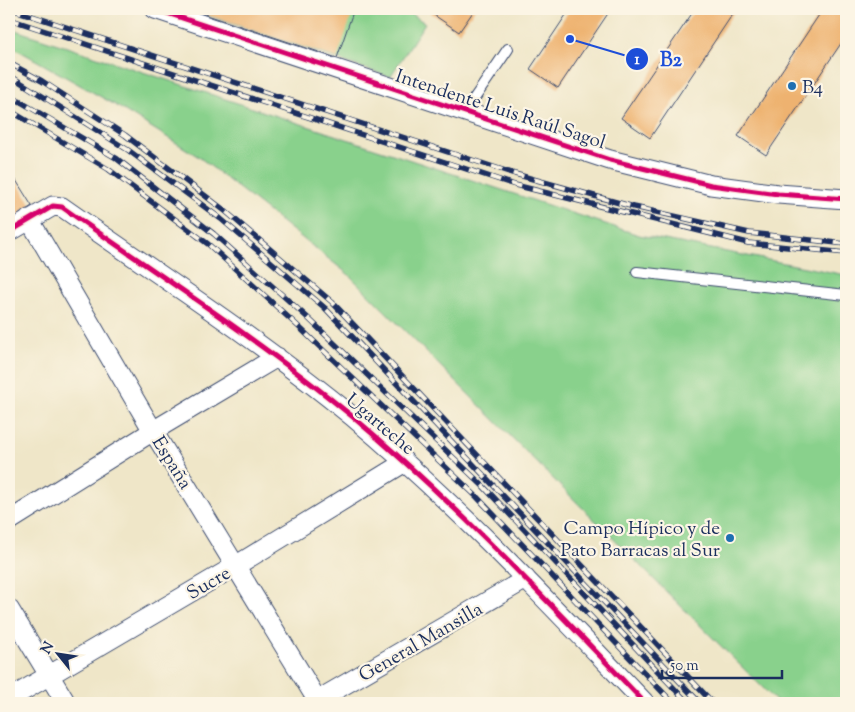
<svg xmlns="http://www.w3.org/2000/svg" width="855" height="712" viewBox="0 0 855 712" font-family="'Sorts Mill Goudy',serif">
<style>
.green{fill:#89d18c;stroke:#528075}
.building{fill:#eeb26f}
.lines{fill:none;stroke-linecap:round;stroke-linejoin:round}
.lane-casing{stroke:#3b4a6e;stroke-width:12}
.street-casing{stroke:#3b4a6e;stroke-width:21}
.lane{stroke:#fff;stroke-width:10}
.street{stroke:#fff;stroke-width:19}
.rail-casing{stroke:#1b2f5e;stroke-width:5.5}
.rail{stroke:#fcf5e5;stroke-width:4;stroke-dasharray:11;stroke-linecap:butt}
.cycleway-casing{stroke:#fcf5e5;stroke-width:8}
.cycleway{stroke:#d6006c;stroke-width:5}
.poi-dot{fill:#1f6fb2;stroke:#fcf5e5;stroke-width:2}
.labels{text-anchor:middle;stroke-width:4.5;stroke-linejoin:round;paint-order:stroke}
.poi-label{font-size:19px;fill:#1b2f5e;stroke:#fcf5e5;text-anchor:start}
.street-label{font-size:19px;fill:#1b2f5e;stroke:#fcf5e5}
.leader{fill:none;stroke:#1d4ed8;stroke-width:2}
.callout-dot{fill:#1d4ed8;stroke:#fcf5e5;stroke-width:2}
.mark-label{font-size:15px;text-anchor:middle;font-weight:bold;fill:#fff}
.callout-label{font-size:20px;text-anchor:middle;font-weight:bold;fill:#1d4ed8;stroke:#fcf5e5;stroke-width:4.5;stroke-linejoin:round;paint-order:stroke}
</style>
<rect width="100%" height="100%" fill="#fcf5e5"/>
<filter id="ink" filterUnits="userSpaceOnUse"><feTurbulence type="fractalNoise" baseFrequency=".02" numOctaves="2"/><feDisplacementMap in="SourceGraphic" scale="10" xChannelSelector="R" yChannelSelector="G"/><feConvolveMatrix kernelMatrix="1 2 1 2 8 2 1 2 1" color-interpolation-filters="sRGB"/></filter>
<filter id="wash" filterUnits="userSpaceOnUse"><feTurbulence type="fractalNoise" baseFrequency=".0096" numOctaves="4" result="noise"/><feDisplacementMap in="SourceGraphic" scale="20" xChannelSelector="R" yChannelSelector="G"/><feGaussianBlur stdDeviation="1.12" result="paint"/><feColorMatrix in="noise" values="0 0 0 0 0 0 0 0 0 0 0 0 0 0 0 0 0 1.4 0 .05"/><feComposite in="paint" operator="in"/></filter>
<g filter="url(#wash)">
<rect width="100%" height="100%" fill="#efe6c8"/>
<!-- green -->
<path class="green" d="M188 9H403L425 23 390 77Z
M9 28 639 235 846 275V703H778L348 274 199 157 117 106 9 45Z"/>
<g id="blocks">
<!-- building -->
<path class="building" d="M189 9H354L337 58Z
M434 9H475L459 32 431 13Z
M570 9H611L558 88 530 69Z
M695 9H736L650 138 621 118Z
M823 9H846V36L766 155 738 136Z
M9 169 32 206 9 221Z"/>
</g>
</g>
<g filter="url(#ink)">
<use href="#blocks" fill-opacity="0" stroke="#3b4a6e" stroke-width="1"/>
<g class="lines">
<defs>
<path id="lane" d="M465 112 508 49
M637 272 846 295"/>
<path id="street" d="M155 9 610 160 711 185 778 194 846 199
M29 219 153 431 319 703
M9 232 53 206 62 207C160 276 261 341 353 417 458 505 551 605 645 703
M9 521 153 431 277 357
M9 609 66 703
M9 699 237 565 405 462
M313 703 526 579"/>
</defs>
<!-- lane casing -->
<use href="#lane" class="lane-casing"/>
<!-- street casing -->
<use href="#street" class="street-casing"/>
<!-- lane -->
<use href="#lane" class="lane"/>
<!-- street -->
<use href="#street" class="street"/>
<defs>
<path id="rail" d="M11 9 515 174 634 207 749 233 846 244
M9 19 515 185 748 243 846 253
M9 63 42 81 125 135 224 210 332 302 713 703
M9 75 128 150 221 219 325 308 700 703
M9 95 116 158 214 234 308 318 483 486 688 703
M9 110 108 169 208 244 300 328 477 497 673 703"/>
</defs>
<!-- rail casing -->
<use href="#rail" class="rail-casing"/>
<!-- rail -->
<use href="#rail" class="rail"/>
<defs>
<path id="cycleway" d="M155 9 610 160 711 185 778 194 846 199
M9 232 53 206 62 207C160 276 261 341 353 417 458 505 551 605 645 703"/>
</defs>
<!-- cycleway casing -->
<use href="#cycleway" class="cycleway-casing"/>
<!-- cycleway -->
<use href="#cycleway" class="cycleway"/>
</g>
</g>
<!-- markers -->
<g class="poi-dot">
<circle cx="792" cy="86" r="5"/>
<circle cx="730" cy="538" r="5"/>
</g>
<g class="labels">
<!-- poi labels -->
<g class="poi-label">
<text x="802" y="93">B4</text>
<text x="720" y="534" text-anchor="end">Campo Hípico y de<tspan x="720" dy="22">Pato Barracas al Sur</tspan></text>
</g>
<!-- street labels -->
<g class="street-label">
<text transform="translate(501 108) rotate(18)" y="7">Intendente Luis Raúl Sagol</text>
<text transform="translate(381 423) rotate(40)" y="7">Ugarteche</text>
<text transform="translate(173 462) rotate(58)" y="7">España</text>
<text transform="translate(208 582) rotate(-30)" y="7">Sucre</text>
<text transform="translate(420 641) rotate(-30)" y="7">General Mansilla</text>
</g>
</g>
<!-- callouts -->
<path class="leader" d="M570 39L637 59"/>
<g class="callout-dot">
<circle cx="570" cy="39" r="5"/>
<circle cx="637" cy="59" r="12"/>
</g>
<g class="mark-label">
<text x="637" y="64">1</text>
</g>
<g class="callout-label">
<text x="671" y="66">B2</text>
</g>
<!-- margin -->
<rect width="855" height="712" fill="none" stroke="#fcf5e5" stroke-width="30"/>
<!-- north arrow -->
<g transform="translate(58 654) rotate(300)" stroke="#fcf5e5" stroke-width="4" paint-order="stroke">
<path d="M0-4L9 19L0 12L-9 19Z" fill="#1b2f5e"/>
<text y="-8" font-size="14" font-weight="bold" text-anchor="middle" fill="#1b2f5e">N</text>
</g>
<!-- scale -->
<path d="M662 670v8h120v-8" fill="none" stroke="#1b2f5e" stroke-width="2.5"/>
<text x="670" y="670" font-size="15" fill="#1b2f5e" stroke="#fcf5e5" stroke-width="4" paint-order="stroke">50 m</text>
</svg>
